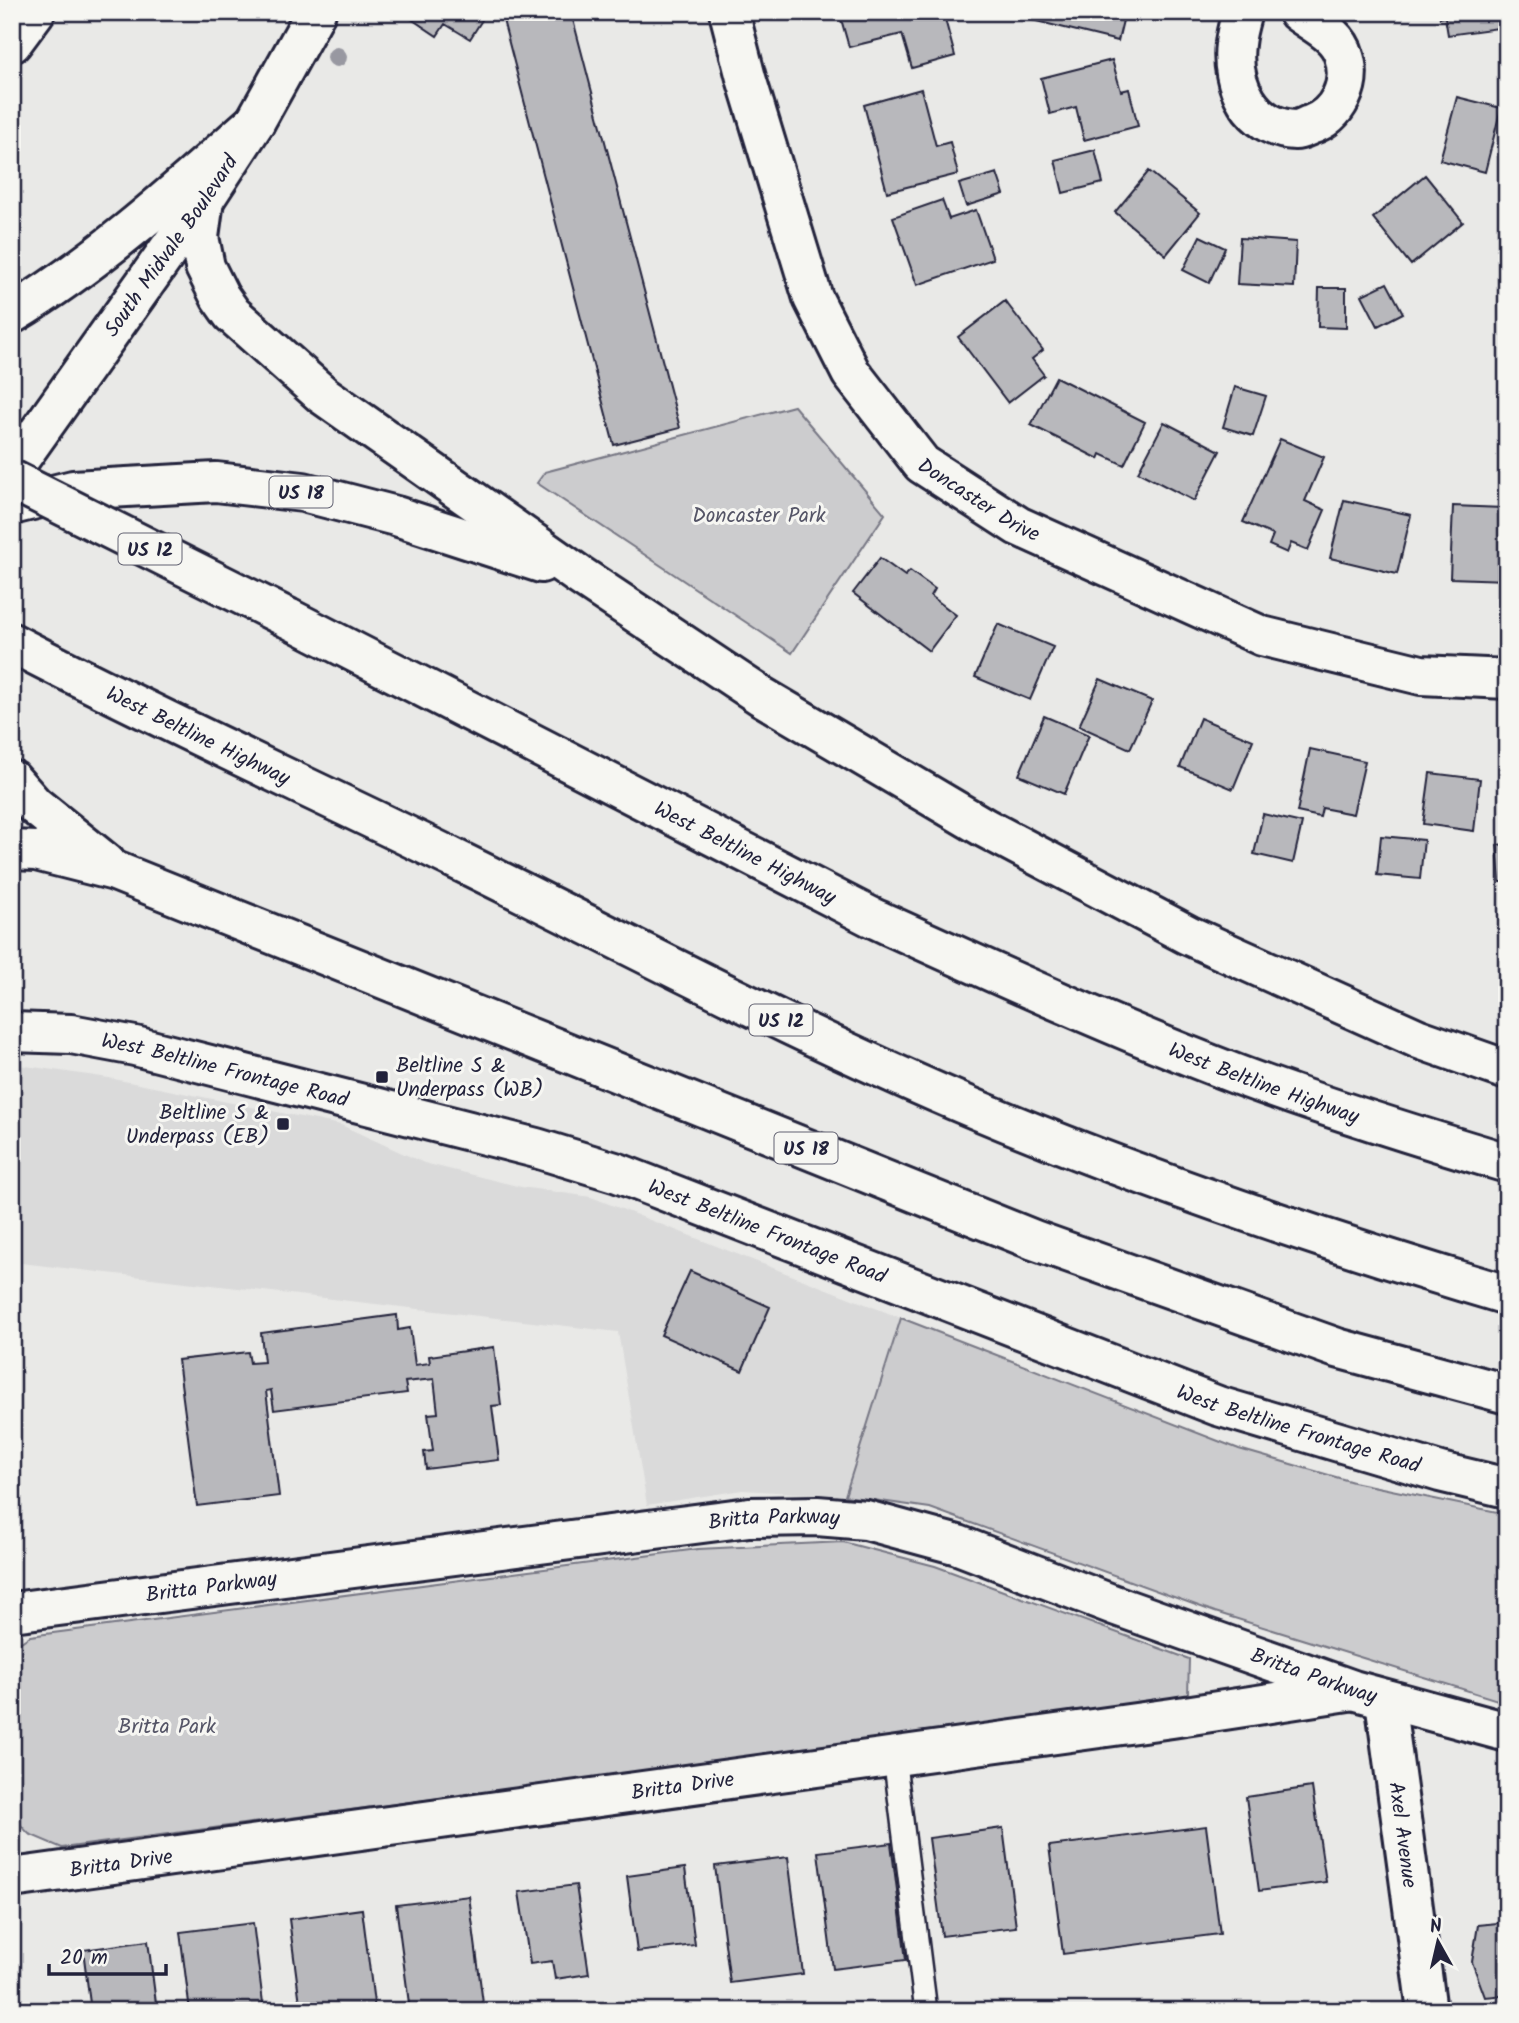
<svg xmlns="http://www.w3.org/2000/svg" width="1519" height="2023" viewBox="0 0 1519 2023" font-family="Kalam,sans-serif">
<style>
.built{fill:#dadada}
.green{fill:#ccccce;stroke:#777784;stroke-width:2}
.building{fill:#b8b8bc;stroke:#22223b;stroke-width:2}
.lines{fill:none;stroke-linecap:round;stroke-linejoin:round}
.service-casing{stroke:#22223b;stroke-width:26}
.minor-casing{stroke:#22223b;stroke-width:44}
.tertiary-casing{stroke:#22223b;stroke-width:44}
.secondary-casing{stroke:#22223b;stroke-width:44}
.motorway-casing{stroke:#22223b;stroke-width:44}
.service{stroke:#f6f6f2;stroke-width:21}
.minor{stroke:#f6f6f2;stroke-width:38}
.tertiary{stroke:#f6f6f2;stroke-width:38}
.secondary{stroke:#f6f6f2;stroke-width:38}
.motorway{stroke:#f6f6f2;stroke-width:38}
.motorway-bridge-casing{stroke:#22223b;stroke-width:44;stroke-linecap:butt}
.motorway-bridge{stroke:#f6f6f2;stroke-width:38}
.tree{fill:#9898a1}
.poi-dot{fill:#22223b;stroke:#f6f6f2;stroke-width:2.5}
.labels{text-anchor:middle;stroke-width:6;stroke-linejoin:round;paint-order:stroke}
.shield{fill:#f6f6f2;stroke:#626272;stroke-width:2}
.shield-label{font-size:19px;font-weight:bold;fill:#22223b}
.street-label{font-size:21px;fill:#22223b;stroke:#f6f6f2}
.park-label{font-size:21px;fill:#555567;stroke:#f6f6f2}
.poi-label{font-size:21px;fill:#22223b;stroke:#f6f6f2;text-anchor:start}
</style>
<rect width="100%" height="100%" fill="#e9e9e7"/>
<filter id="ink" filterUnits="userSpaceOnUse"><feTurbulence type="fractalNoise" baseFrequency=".0143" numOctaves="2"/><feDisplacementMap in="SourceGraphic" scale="14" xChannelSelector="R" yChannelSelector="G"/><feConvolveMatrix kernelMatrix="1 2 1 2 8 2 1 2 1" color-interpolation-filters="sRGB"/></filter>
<g filter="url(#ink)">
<!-- built -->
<path class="built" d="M12 1064 109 1078 341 1125 424 1163 521 1187 591 1197 901 1318 845 1496 742 1490 647 1505 618 1332 12 1262Z"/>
<!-- green -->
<path class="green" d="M794 406 885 514 792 653 537 483 545 472Z
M901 1318 1239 1449 1353 1482 1507 1514V1703L1215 1612 930 1508 845 1496Z
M843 1542 935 1566 1189 1659 1188 1695 1159 1703 62 1848 29 1834 12 1816V1648L30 1636 698 1549Z"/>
<!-- building -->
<path class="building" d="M401 12H487L470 39 445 24 437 36Z
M533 12H571L680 428 614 445 503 20Z
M839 12H911L912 20 943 12 955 56 912 68 902 34 849 47Z
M1034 12H1125L1118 41 1032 20Z
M1439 12H1504L1506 27 1448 35 1445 17 1440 18Z
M1112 60 1121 91 1129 89 1138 126 1084 140 1076 107 1050 114 1041 78Z
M921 89 936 146 950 142 958 174 887 192 864 105Z
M1457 97 1501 108 1485 172 1440 160Z
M1095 150 1103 183 1063 193 1055 160Z
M1149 171 1200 213 1166 255 1115 212Z
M997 173 1004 194 966 206 959 184Z
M1425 175 1463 222 1411 265 1373 218Z
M942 200 949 219 976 210 993 259 917 285 893 217Z
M1200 236 1225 248 1209 283 1183 270Z
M1240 238 1296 242 1294 287 1237 284Z
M1387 283 1403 313 1378 326 1362 295Z
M1319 288H1346V328L1318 327Z
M1005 301 1043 350 1032 359 1044 375 1008 403 958 337Z
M1056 377 1145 422 1124 465 1101 454 1099 459 1031 425Z
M1235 387 1266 396 1253 436 1223 427Z
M1164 422 1220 451 1194 501 1138 472Z
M1280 439 1324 457 1305 501 1325 510 1308 550 1291 543 1287 553 1269 545 1273 535 1243 522Z
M1344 500 1411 515 1397 574 1330 558Z
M1453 506 1503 508 1502 536H1507V580L1450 578Z
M880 558 905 576 910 571 935 589 931 596 956 615 929 651 853 593Z
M998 624 1053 647 1030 700 975 677Z
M1100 679 1152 701 1130 749 1079 726Z
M1044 716 1089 735 1064 794 1019 775Z
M1200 718 1253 740 1233 789 1180 767Z
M1310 749 1365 761 1353 814 1322 808 1320 817 1297 812Z
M1430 773 1480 779 1474 831 1423 824Z
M1263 814 1302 823 1293 863 1254 854Z
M1381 836 1424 840 1420 879 1377 875Z
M1507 844V882H1500L1497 845Z
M690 1271 770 1307 742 1371 661 1335Z
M397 1315 398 1330 410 1328 415 1365 430 1363 429 1356 494 1347 501 1405 492 1406 499 1460 426 1469 424 1452 433 1451 428 1414 438 1413 434 1379 405 1382 407 1393 274 1410 271 1390 266 1391 279 1496 197 1506 178 1360 248 1352 250 1363 264 1362 261 1333Z
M1312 1787 1326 1882 1259 1891 1246 1797Z
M1206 1826 1220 1934 1063 1954 1049 1846Z
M1003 1828 1016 1927 942 1936 929 1838Z
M891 1843 906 1960 833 1969 818 1852Z
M788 1857 803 1974 730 1983 715 1866Z
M685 1868 695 1945 637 1952 627 1876Z
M576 1885 589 1974 555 1979 552 1961 530 1964 519 1892Z
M469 1896 484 2011H410L396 1905Z
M362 1909 375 2011H301L289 1919Z
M1507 1922V1995L1485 1997 1472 1962 1478 1925Z
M253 1923 264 2011H190L180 1932Z
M148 1941 157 2011H91L83 1950Z
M545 2005 546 2011H501Z"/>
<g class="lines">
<defs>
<path id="service" d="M894 1756 926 2011"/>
<g id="minor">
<path id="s1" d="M729 12 746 78 813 298 851 373 922 464 1018 526 1262 636 1421 675 1507 679"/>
<path d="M1242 12C1239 23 1236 33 1235 44 1230 84 1251 128 1295 130 1300 130 1305 127 1310 125 1338 116 1353 84 1344 56 1338 34 1314 24 1298 12"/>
<path id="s2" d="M12 1612 749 1517 817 1516 866 1520 958 1545 1114 1605 1353 1690 1507 1732"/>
<path id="s3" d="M1385 1700 1427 2011"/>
<path id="s4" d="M12 1878 1172 1718 1348 1691"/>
</g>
<g id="tertiary">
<path id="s5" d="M12 1032 71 1034 135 1046 536 1148 618 1173 1218 1406 1440 1472 1507 1488"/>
</g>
<g id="secondary">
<path d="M12 43 35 12"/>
<path id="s6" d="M12 470 204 200 255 122 316 12"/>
</g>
<g id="motorway">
<path d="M204 200 199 237 205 267 220 297 232 314 323 395 579 575 761 696 985 828 1188 935 1419 1039 1507 1070"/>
<path d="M12 314C101 260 178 190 255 122"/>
<path d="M12 505 73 490 216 482 303 492 396 516 541 563"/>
<path id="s7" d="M288 618 871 917C992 972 1114 1028 1238 1075 1326 1108 1417 1136 1507 1163"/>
<path id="s8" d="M12 643C158 719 308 787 455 859 629 944 801 1036 980 1111 1152 1183 1328 1242 1507 1295"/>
<path d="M12 780 34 805 106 863"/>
<path d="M12 850 36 851 115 871 1034 1240 1337 1348 1507 1394"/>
</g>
</defs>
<!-- service casing -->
<use href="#service" class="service-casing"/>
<!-- minor casing -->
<use href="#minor" class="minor-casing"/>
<!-- tertiary casing -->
<use href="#tertiary" class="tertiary-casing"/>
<!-- secondary casing -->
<use href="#secondary" class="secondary-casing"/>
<!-- motorway casing -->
<use href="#motorway" class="motorway-casing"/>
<!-- service -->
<use href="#service" class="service"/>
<!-- minor -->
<use href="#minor" class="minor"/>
<!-- tertiary -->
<use href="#tertiary" class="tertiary"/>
<!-- secondary -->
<use href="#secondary" class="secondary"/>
<!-- motorway -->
<use href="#motorway" class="motorway"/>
<defs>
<path id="motorway-bridge" d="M12 480 288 618"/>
</defs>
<!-- motorway-bridge casing -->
<use href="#motorway-bridge" class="motorway-bridge-casing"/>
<!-- motorway-bridge -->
<use href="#motorway-bridge" class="motorway-bridge"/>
</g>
<!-- trees -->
<circle class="tree" cx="337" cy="57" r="10"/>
</g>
<!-- markers -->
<g class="poi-dot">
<rect x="375" y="1070" width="14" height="14" rx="3.5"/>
<rect x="276" y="1117" width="14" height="14" rx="3.5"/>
</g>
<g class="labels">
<!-- shield labels -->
<g class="shield">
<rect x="269.5" y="476.5" width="63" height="31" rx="5"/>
<rect x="118.5" y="533.5" width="63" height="31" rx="5"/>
<rect x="749.5" y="1004.5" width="63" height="31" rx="5"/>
<rect x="774.5" y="1132.5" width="63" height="31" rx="5"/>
</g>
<g class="shield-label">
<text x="301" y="499">US 18</text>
<text x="150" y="556">US 12</text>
<text x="781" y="1027">US 12</text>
<text x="806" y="1155">US 18</text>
</g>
<!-- street labels -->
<g class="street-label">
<text dy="7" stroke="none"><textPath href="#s6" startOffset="275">South Midvale Boulevard</textPath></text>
<text dy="7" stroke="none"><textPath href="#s1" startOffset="565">Doncaster Drive</textPath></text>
<text dy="7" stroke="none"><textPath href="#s8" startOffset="208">West Beltline Highway</textPath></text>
<text dy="7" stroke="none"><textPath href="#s7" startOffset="514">West Beltline Highway</textPath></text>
<text dy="7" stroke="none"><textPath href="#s5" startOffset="217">West Beltline Frontage Road</textPath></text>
<text dy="7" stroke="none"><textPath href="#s7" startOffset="1082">West Beltline Highway</textPath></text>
<text dy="7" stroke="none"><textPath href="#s5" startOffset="784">West Beltline Frontage Road</textPath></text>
<text dy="7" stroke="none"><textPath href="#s5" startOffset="1351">West Beltline Frontage Road</textPath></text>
<text dy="7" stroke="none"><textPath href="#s2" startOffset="768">Britta Parkway</textPath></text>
<text dy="7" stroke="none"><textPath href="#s2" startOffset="201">Britta Parkway</textPath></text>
<text dy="7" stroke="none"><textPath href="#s2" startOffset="1335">Britta Parkway</textPath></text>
<text dy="7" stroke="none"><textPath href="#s4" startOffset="677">Britta Drive</textPath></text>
<text dy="7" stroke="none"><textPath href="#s3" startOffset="136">Axel Avenue</textPath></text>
<text dy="7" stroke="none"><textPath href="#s4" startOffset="110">Britta Drive</textPath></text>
</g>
<!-- park labels -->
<g class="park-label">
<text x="759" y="522">Doncaster Park</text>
<text x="167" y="1733">Britta Park</text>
</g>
<!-- poi labels -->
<g class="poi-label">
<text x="396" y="1072">Beltline S &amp;<tspan x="396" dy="24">Underpass (WB)</tspan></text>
<text x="269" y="1119" text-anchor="end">Beltline S &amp;<tspan x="269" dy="24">Underpass (EB)</tspan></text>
</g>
</g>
<!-- margin -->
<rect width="1519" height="2023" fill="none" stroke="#f6f6f2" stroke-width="42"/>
<rect x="21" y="21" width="1477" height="1981" fill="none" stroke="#22223b" stroke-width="2.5" filter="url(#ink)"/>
<!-- north arrow -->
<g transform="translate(1438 1942) rotate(352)" stroke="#f6f6f2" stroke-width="5" paint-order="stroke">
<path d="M0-5L12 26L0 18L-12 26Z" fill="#22223b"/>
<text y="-10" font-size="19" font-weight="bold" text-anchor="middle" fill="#22223b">N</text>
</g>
<!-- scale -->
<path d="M49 1964v10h117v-10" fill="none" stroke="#22223b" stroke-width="3.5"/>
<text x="60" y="1964" font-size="21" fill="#22223b" stroke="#f6f6f2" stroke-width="5" paint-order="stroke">20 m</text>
</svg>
